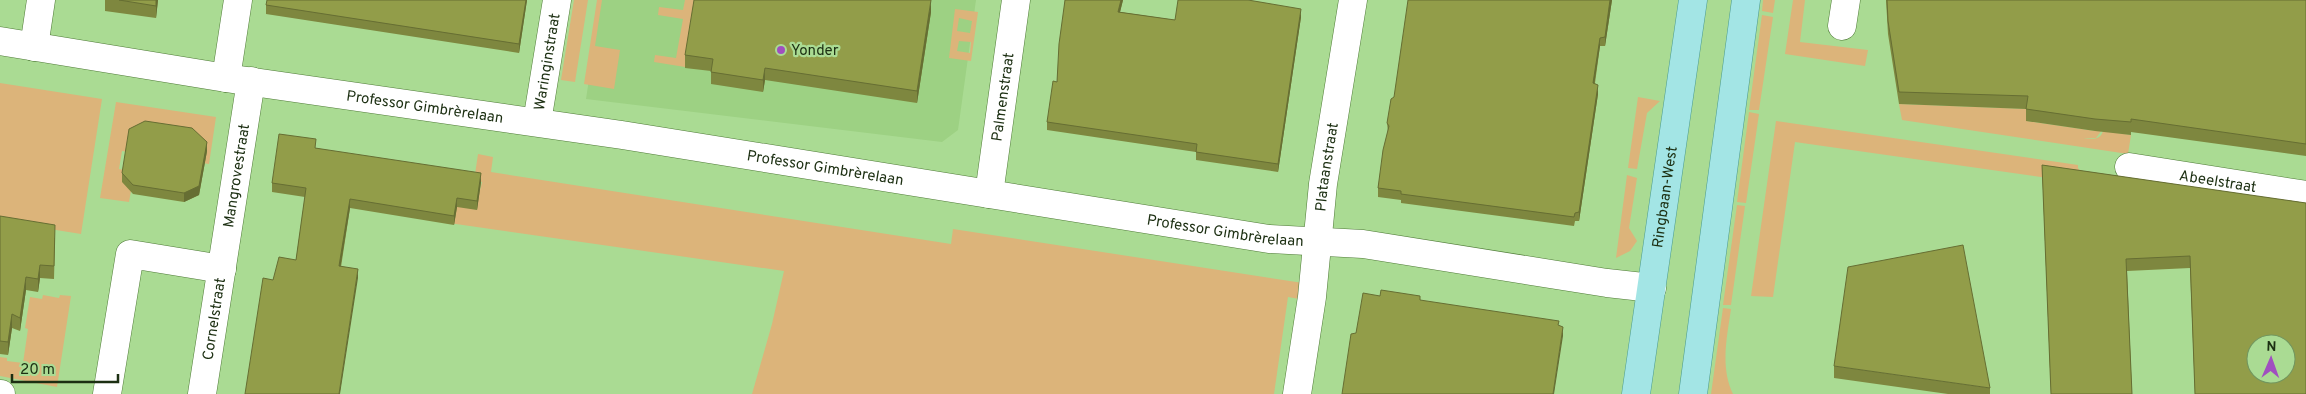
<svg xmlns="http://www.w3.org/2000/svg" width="2306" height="394" viewBox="0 0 2306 394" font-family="Overpass,sans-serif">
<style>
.built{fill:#9dd183}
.green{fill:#dcb47a;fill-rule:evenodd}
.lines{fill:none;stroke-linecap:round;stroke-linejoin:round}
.minor-casing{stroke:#4f7b37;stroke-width:29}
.major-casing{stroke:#4b9a8f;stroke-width:29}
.minor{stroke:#fff;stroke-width:28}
.major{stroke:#a3e5e5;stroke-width:28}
.wall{fill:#7e873f}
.shaded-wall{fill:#666e33}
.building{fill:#929d49;stroke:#666e33;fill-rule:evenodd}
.poi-dot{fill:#a04fbf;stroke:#aadb93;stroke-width:2}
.labels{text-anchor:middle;stroke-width:4.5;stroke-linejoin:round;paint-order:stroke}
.poi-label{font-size:15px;fill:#1c2f12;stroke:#aadb93;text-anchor:start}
.street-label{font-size:15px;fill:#1c2f12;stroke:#aadb93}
</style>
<rect width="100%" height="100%" fill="#aadb93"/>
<!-- built -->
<path class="built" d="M601 0H976L958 130 942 142 586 99Z"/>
<!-- green -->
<path class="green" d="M574 0H588L575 82 561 80Z
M597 0H602L595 46 620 50 614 89 584 84Z
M685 0H695L685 67 654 62 655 55 676 58 683 19 658 15 659 7 683 10Z
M1763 0H1775L1773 13 1762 11Z
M1793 0H1805L1800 42 1868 50 1865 66 1785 54Z
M955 9 978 12 971 61 949 58ZM959 18 972 21 970 33 957 31ZM959 41 971 42 970 53 957 51Z
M1762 15 1773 17 1759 110H1749Z
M0 83 102 99 81 234 0 221Z
M1638 97 1660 101 1647 113 1637 169 1628 168Z
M116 102 216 117 209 164 122 151 119 169 124 170 131 191 129 202 100 198Z
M1899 104 2028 109 2027 121 2095 131 2102 130 2096 138H2083C2091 139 2100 141 2103 131L2131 135 2128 154 1902 120Z
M1749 112 1759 114 1746 203 1737 202Z
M1776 121 2078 165V168L2090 184 1795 142 1773 297 1751 296Z
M478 154 493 157 491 172 951 244 953 229 1303 283 1299 299 1288 297 1274 394H752L772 324 784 271 435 221 480 190 482 182 474 181Z
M1627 175 1637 178 1629 228 1637 241 1630 251 1616 258Z
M1737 205 1745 206 1731 305H1723Z
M43 295 59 298 60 295 71 296 57 387 0 376V357L7 358V361L23 363 28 329 25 328 30 297 42 299Z
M1723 308 1731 309C1727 337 1720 367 1733 394H1711Z"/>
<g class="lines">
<defs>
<g id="minor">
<path d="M1842 26 1846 0"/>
<path id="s1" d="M0 41 226 78 622 135 1269 239 1363 244 1607 283 1652 288"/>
<path d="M34 47 41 0"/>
<path d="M226 78 238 0"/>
<path id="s2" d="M537 122 557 0"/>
<path id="s3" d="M2129 167 2306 195"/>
<path id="s4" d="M989 194 1016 0"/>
<path d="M0 394H1"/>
<path d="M107 394 130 254 222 269"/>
<path id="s5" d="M202 394 251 81"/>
<path id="s6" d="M1297 394 1312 297 1323 184 1353 0"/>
</g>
<g id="major">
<path id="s7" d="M1636 394 1693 0"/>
<path d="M1693 394 1746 0"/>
</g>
</defs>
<!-- minor casing -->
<use href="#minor" class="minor-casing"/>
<!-- major casing -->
<use href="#major" class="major-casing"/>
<!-- minor -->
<use href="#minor" class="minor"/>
<!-- major -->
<use href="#major" class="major"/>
</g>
<!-- wall -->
<path class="wall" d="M105 0H158L156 18 105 11Z
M527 0 519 53 266 14V5Z
M1065 0H1123L1120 12 1175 20 1301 17 1278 172 1196 160V152L1047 130V122L1057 82Z
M1612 0 1605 46H1600L1595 83 1598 94 1579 221H1575L1574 226 1401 203V200L1378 197V188L1388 132 1387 123 1394 97Z
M1886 0H2306V156L2131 132V135L2095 131 2026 121V109L1899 104 1888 34Z
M931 12 917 103 765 80 763 92 711 84V71L685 68V55Z
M316 148 481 182 477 210 457 207 454 225 350 208 341 267 358 278 273 280 296 260 305 197 272 192V183Z
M207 151 199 195 184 202 133 194 122 182V173Z
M2042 165 2306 203V394H2195L2190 268 2127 271 2132 394H2051Z
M0 216 55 238 54 279 40 278 38 292 26 290 20 331 12 328 8 355 0 354Z
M1834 366 1990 388V394H1948L1834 378Z"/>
<!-- shaded-wall -->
<path class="shaded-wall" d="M156 0H158L156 18Z
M526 0H527L519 53V44Z
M931 0V12L917 103V91Z
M1121 0H1123L1118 20V12Z
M1610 0H1612L1605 46V37Z
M1301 9V17L1278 172V164Z
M1600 38V46L1593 92V83Z
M765 68V80L763 92V80Z
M1598 85V94L1579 221V212Z
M207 142V151L199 195 184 202V193Z
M481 173V182L477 210V201Z
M457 198V207L454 225V216Z
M350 199V208L339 275V266Z
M40 265V278L38 292V279Z
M358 269V278L340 394H339Z
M26 277V290L20 331V318Z
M12 314V328L8 355V342Z
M1563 327V336L1554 394H1553Z"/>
<!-- building -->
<path class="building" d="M119 0H156V6Z
M267 0H526L519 44 266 5Z
M694 0H931L917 91 765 68 763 80 711 72 713 59 685 55Z
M1065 0H1121L1118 12 1175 20 1178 0H1248L1301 9 1278 164 1196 152 1197 144 1047 122 1053 81 1057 82 1059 44Z
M1408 0H1610L1605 37 1600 38 1593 83 1598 85 1579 212 1575 213 1574 217 1401 194V191L1378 188 1383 150 1389 126 1387 123 1391 99 1394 97Z
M1887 0H2306V144L2131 119V122L2095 119 2026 109 2028 96 1899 92 1888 21Z
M145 121 192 128 207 142 199 186 184 193 133 185 122 173 129 129Z
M279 134 316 139 315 148 481 173 477 201 457 198 454 216 350 199 339 266 358 269 339 394H245L263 278 273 280 279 257 296 260 306 188 272 183Z
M2042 165 2306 203V394H2195L2190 256 2126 259 2132 394H2051ZM2256 344H2286V374H2256Z
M0 216 55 225 54 266 40 265 38 279 26 277 20 318 12 314 8 342 0 341Z
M1963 245 1990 388 1834 366 1848 267Z
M1381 290 1420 296V300L1559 321 1558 325 1563 327 1553 394H1342L1351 334 1356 333 1363 293 1380 296Z"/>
<!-- markers -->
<circle class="poi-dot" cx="781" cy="50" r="5"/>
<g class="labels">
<!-- poi labels -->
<g class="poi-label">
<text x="791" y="55">Yonder</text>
</g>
<!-- street labels -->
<g class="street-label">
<text dy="5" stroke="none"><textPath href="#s2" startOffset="61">Waringinstraat</textPath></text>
<text dy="5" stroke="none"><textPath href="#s4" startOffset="98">Palmenstraat</textPath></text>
<text dy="5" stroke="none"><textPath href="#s1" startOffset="430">Professor Gimbrèrelaan</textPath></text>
<text dy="5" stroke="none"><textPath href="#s6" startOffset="229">Plataanstraat</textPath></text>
<text dy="5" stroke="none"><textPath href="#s1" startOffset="835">Professor Gimbrèrelaan</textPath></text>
<text dy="5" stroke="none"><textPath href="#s5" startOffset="221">Mangrovestraat</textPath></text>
<text dy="5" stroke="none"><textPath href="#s3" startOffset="90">Abeelstraat</textPath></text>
<text dy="5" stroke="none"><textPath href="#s7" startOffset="199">Ringbaan-West</textPath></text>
<text dy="5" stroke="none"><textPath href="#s1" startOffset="1240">Professor Gimbrèrelaan</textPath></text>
<text dy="5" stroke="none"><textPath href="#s5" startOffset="76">Cornelstraat</textPath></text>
</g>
</g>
<!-- north arrow -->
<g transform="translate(2271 359) rotate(2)"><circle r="24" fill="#aadb93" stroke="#71965f"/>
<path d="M0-4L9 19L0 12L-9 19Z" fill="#a04fbf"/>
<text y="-8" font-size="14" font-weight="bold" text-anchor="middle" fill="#1c2f12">N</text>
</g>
<!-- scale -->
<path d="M12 374v8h106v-8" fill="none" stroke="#1c2f12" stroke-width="2.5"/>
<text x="20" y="374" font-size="15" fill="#1c2f12" stroke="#aadb93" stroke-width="4" paint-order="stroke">20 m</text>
</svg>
